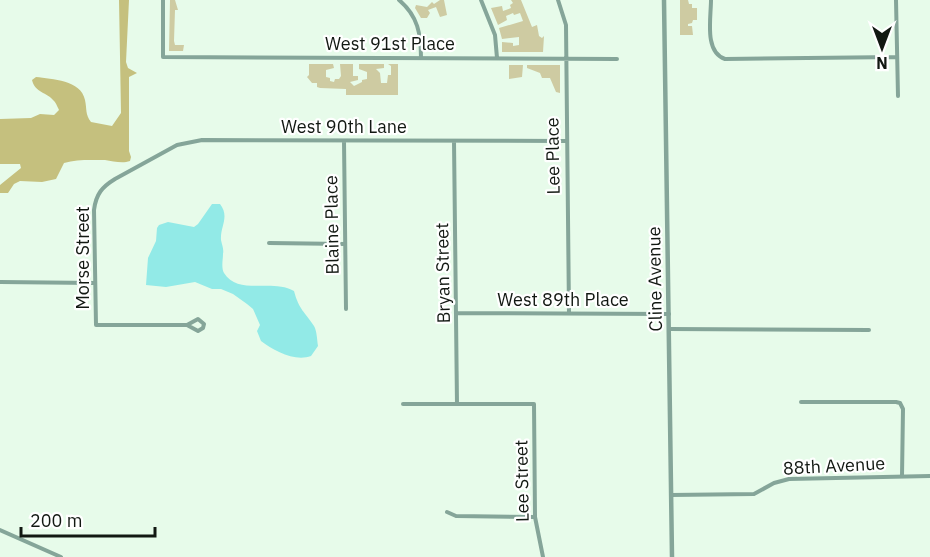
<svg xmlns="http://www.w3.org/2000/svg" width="930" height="557" viewBox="0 0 930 557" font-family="'IBM Plex Sans',sans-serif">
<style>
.green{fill:#cecba2}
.forest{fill:#c5c07e}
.water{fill:#92eae7}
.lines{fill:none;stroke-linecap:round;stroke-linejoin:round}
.minor{stroke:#85a599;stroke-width:4}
.tertiary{stroke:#85a599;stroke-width:4.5}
.labels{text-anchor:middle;stroke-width:4.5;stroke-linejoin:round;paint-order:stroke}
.street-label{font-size:18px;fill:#121812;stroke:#fff}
</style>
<rect width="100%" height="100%" fill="#e7fbea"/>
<!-- green -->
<path class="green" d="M170 0H175L178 10H175L174 41 175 45H184L183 51H169Z
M440 0H444L447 15 440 17 436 7 428 10 430 13 427 18H421L415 8 416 5 427 7 432 2 434 4Z
M511 0H521L532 27 537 25 539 36 542 38 544 36 543 52H502V42L513 43V46L519 45V37L502 39 499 28 523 21 520 13 514 15 513 13 506 16 507 20 498 25 491 8 502 6 503 11 511 8 510 5 513 3Z
M680 0H688L689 4H692V8H697V20H693L692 23 688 24V26H692L693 35H680Z
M309 64H333L334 68 326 70V77L330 78V81L334 82 335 79H339L341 76 340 64H353V76H358V80L350 82 354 86 362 82V80L367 79V72L359 69V64H384V68L376 69 380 73 381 83H387L388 75H391V66L388 64H398V95H346V89L320 88 317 87V83H312L307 77 309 75Z
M509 65H523L522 77 509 79Z
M527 65H560V93L556 92 550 78H542L540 73 527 68Z"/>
<!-- forest -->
<path class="forest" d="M119 0H129L126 62 128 68 137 73 129 77V151L131 157 130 161C122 164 113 161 105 160 91 160 77 159 64 163L56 179 42 182 20 181 14 184 8 193H0V185L21 168 20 164H0V119L31 118 40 114 54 115 59 110C59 110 55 101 54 101 47 92 35 93 32 80L36 77C52 79 81 80 85 100 87 109 85 114 91 122L112 126 121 113Z"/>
<!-- water -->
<path class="water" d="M212 204H220C230 217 220 226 221 240 222 245 224 249 223 254 223 260 221 267 224 273 238 296 272 278 294 291 299 310 305 312 314 326 317 331 317 340 318 346L311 356C295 362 274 351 261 341L257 331 260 325 253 309 247 304 233 294 221 289H212L195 282 166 287 146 285 148 258 156 241 157 228 159 225 168 222 194 227 198 224Z"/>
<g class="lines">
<!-- minor -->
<path class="minor" d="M163 0V57L617 59
M399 0C418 16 421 34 421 58
M481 0 495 35 497 58
M558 0 566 25 569 313
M711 0C711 18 704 52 725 59L897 57
M896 0 898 96
M344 141 346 309
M454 141 457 404
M269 243 345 244
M0 282 95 283
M457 313 669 314
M187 325 198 319 204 324 203 328 198 331 187 325H96L94 210C96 194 102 187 115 179L177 145 202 140 566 141
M669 329 869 330
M801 402H896L900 403 903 409 902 476
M403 404H534L535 517 543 557
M671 495 754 494 774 483 789 479 930 476
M447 512 456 516 535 517
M0 530 61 557"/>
<!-- tertiary -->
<path class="tertiary" d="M664 0 672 557"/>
</g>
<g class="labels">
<!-- street labels -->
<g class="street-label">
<text x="390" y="50">West 91st Place</text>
<text x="344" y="133">West 90th Lane</text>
<text transform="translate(553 156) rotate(-91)" y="6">Lee Place</text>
<text transform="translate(332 225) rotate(-91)" y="6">Blaine Place</text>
<text transform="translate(83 258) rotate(-90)" y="6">Morse Street</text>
<text transform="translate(443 273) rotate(-91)" y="6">Bryan Street</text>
<text transform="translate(655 279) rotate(-91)" y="6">Cline Avenue</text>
<text x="563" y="306">West 89th Place</text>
<text transform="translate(834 466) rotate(-3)" y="6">88th Avenue</text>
<text transform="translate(522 481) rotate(-91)" y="6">Lee Street</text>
</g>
</g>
<!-- north arrow -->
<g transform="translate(882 48) rotate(180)" stroke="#ffffff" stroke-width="4.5" paint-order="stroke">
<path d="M0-4.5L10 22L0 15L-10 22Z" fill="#121812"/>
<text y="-9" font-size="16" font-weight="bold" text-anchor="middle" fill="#121812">N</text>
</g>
<!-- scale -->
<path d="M21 527v9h134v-9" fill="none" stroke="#121812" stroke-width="3"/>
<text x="30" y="527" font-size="18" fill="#121812" stroke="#ffffff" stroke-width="4.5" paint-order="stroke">200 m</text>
</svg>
